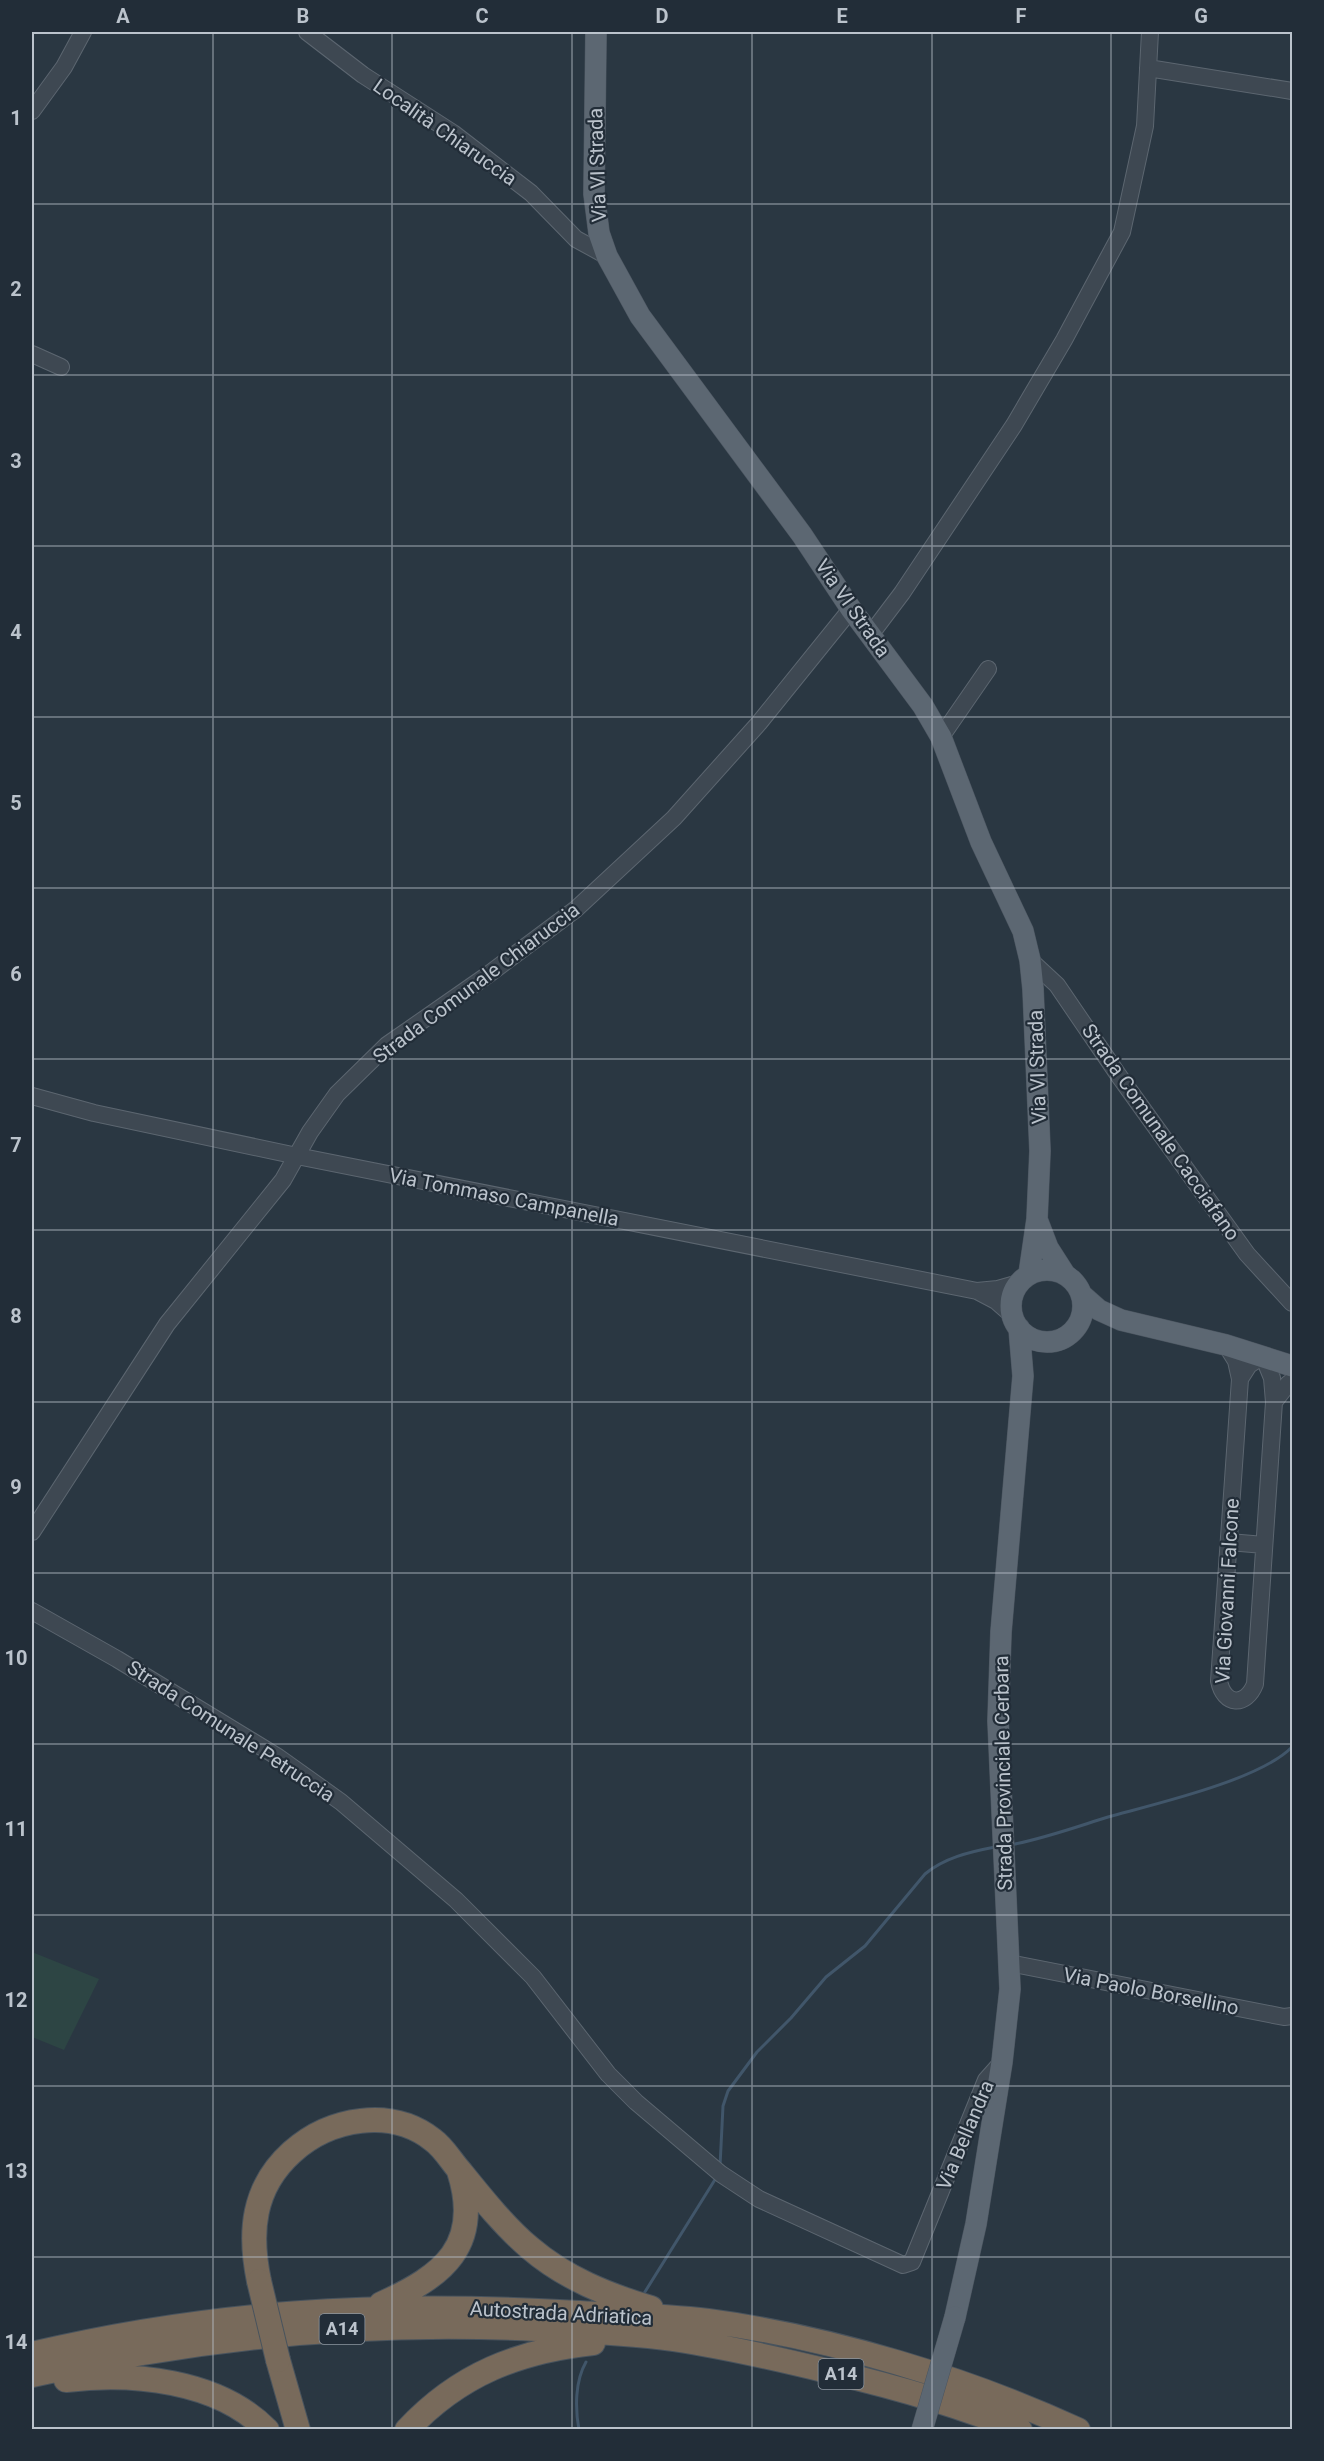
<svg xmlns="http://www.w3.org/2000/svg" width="1324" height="2461" viewBox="0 0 1324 2461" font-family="Roboto,sans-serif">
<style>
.green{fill:#2d4544}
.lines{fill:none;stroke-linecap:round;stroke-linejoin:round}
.stream{stroke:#41566a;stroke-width:3}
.minor-casing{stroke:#5c6670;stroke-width:18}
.major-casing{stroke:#4a545f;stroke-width:22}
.highway-casing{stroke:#48535d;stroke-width:26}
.minor{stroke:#3e4852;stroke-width:16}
.major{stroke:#5c6772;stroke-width:21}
.highway{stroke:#786a5b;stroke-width:24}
.major-bridge-casing{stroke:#4a545f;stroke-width:22;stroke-linecap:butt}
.highway-bridge-casing{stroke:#48535d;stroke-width:26;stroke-linecap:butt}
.major-bridge{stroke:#5c6772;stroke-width:21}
.highway-bridge{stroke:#786a5b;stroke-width:24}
.grid{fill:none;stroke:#bbc3cc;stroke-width:1.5;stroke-opacity:0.55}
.labels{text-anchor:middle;stroke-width:4.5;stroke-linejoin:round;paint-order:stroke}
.shield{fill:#222d38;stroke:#8d96a0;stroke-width:1.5}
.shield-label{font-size:18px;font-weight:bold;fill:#bbc3cc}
.street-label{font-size:20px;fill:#bbc3cc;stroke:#222d38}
.neatline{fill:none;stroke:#bbc3cc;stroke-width:2}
.grid-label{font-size:20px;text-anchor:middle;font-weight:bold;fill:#bbc3cc}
</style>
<rect width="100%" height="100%" fill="#2a3742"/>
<!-- green -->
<path class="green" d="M32 1952 99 1979 64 2050 32 2037Z"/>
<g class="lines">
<!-- stream -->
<path class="stream" d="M1010 1845C1043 1839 1076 1827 1108 1817 1155 1804 1260 1780 1292 1747
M720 2166 723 2106 728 2091 757 2052 791 2018 826 1977 865 1946 925 1874C944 1858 969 1852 995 1847
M643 2295 716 2178
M579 2430C575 2408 575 2381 586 2362"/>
<defs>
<path id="minor" d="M307 32 363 75 453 133 531 193 576 239 607 256
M1148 68 1292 91
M32 111 64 67 83 32
M32 354 61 367
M871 634 902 593 1014 425 1064 340 1122 232 1145 126 1150 32
M941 737 988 669
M1030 960 1057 985 1119 1076 1247 1254 1292 1303
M32 1096 94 1113 297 1156 977 1291 996 1301 1012 1315
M977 1291 998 1289 1019 1283
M1226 1345 1236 1361 1240 1379 1219 1681C1224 1706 1246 1707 1255 1684L1274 1402 1272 1378 1263 1356 1249 1365 1240 1379
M1274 1402 1288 1384 1292 1381
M32 1532 167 1324 283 1180 310 1132 337 1094 387 1045 489 974 576 909 674 818 759 723 851 609
M1229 1542 1264 1545
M32 1611 117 1659 278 1757 341 1802 456 1900 533 1977 608 2074 636 2102 721 2174 759 2199 903 2265 912 2262 986 2080 1002 2062
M1009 1963 1284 2017 1292 2016"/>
<path id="major" d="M596 32 594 194 599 233 607 256 640 316 802 535 851 609 923 706 941 737 981 842 1023 931 1030 960 1033 989 1040 1151 1037 1219 1029 1274
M1038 1222 1048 1248 1064 1273
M1011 1306a36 36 0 1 1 72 0a36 36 0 1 1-72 0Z
M1082 1295 1099 1310 1121 1320 1226 1345 1292 1366
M955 2317 976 2224 1002 2062 1010 1989 998 1721 1001 1632 1023 1376 1019 1328"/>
<path id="highway" d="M259 2281C249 2233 252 2188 292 2152 330 2118 391 2107 433 2140 444 2148 451 2161 460 2171 481 2197 504 2226 530 2248 565 2278 607 2295 651 2308
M381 2304C443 2276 483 2246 459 2171
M32 2354C210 2312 376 2302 559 2312 608 2315 659 2315 708 2321 829 2337 968 2379 1078 2430
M278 2360 298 2430
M32 2375C198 2337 366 2320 538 2329 583 2331 629 2333 674 2339 727 2347 779 2359 832 2372 896 2387 959 2405 1020 2430
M66 2380C132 2372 218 2380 267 2430
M407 2430C459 2374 519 2351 593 2343"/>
</defs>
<!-- minor casing -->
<use href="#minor" class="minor-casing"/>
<!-- major casing -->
<use href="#major" class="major-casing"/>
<!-- highway casing -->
<use href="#highway" class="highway-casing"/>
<!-- minor -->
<use href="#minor" class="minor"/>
<!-- major -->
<use href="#major" class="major"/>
<!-- highway -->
<use href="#highway" class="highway"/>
<defs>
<path id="major-bridge" d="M922 2430 955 2317"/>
<path id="highway-bridge" d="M259 2281 278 2360"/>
</defs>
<!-- major-bridge casing -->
<use href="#major-bridge" class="major-bridge-casing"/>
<!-- highway-bridge casing -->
<use href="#highway-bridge" class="highway-bridge-casing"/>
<!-- major-bridge -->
<use href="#major-bridge" class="major-bridge"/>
<!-- highway-bridge -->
<use href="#highway-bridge" class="highway-bridge"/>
</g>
<!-- grid -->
<path class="grid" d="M213 32V2430M392 32V2430M572 32V2430M752 32V2430M932 32V2430M1111 32V2430M32 204H1292M32 375H1292M32 546H1292M32 717H1292M32 888H1292M32 1059H1292M32 1230H1292M32 1402H1292M32 1573H1292M32 1744H1292M32 1915H1292M32 2086H1292M32 2257H1292"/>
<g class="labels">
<!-- shield labels -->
<g class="shield">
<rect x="319.5" y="2314" width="45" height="30" rx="4.5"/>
<rect x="818.5" y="2359" width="45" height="30" rx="4.5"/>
</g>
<g class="shield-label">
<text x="342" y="2335">A14</text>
<text x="841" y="2380">A14</text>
</g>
<!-- street labels -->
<g class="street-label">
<text transform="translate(445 132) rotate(35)" y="7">Località Chiaruccia</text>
<text transform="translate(597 165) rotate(-92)" y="7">Via VI Strada</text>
<text transform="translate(853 608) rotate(55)" y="7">Via VI Strada</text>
<text transform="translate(476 983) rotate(-37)" y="7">Strada Comunale Chiaruccia</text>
<text transform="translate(1037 1067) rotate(-92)" y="7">Via VI Strada</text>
<text transform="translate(1161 1132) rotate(55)" y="7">Strada Comunale Cacciafano</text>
<text transform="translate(504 1197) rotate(11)" y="7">Via Tommaso Campanella</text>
<text transform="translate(1227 1591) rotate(-87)" y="7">Via Giovanni Falcone</text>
<text transform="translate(231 1731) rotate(33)" y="7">Strada Comunale Petruccia</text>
<text transform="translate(1003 1773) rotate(-91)" y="7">Strada Provinciale Cerbara</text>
<text transform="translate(1151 1991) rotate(11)" y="7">Via Paolo Borsellino</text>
<text transform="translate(965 2135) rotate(-67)" y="7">Via Bellandra</text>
<text transform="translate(561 2313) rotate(3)" y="7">Autostrada Adriatica</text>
</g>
</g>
<!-- border -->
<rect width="1324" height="2461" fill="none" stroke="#222d38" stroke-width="66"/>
<rect x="33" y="33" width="1258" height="2395" class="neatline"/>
<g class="grid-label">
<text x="123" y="23">A</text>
<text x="303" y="23">B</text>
<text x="482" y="23">C</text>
<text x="662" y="23">D</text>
<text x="842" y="23">E</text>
<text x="1021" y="23">F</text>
<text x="1201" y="23">G</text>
<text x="16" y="125">1</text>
<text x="16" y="296">2</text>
<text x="16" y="468">3</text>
<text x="16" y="639">4</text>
<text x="16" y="810">5</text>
<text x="16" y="981">6</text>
<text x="16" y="1152">7</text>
<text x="16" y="1323">8</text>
<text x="16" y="1494">9</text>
<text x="16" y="1665">10</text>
<text x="16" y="1836">11</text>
<text x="16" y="2007">12</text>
<text x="16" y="2178">13</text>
<text x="16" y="2349">14</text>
</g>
</svg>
